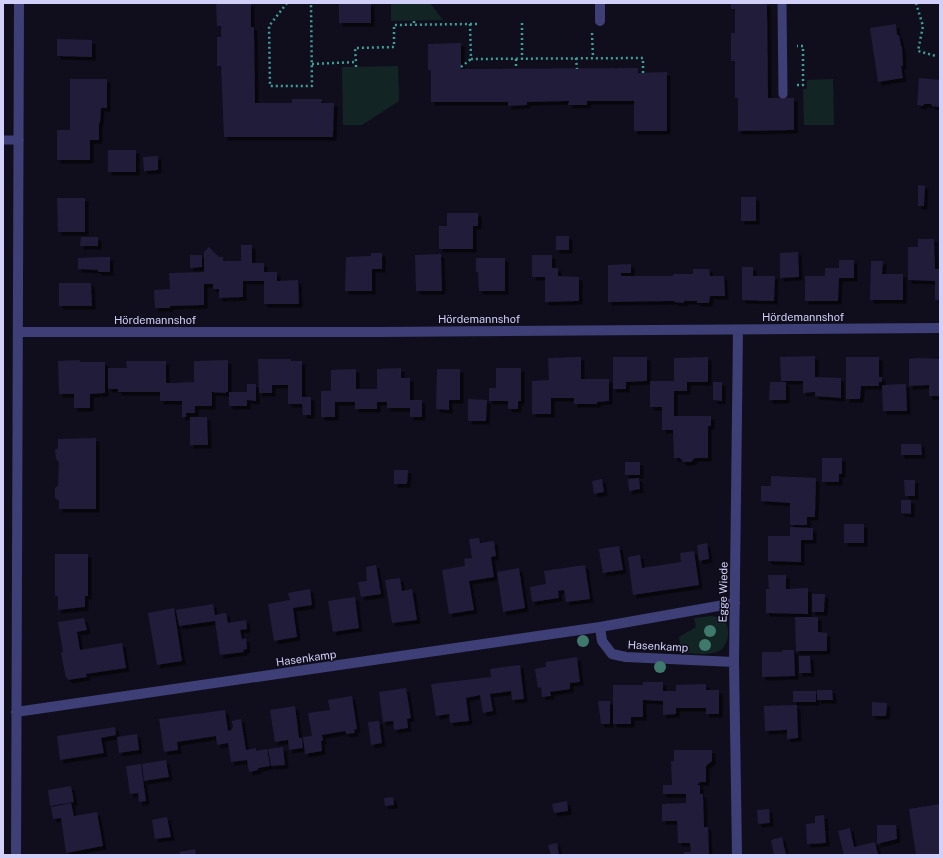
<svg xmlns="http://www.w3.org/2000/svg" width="943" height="858" viewBox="0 0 943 858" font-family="'Public Sans',sans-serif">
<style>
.green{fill:#122524}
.building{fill:#211c3b;filter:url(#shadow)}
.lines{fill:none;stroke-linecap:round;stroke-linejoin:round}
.path{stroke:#3ba197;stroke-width:2.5;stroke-dasharray:2 3;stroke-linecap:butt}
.lane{stroke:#3e3f76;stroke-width:9}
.street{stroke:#3e3f76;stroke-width:10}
.tree{fill:#3f786d}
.labels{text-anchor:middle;stroke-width:3;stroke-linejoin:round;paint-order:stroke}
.street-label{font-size:11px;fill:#d2cff9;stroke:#100e1c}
</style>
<defs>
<filter id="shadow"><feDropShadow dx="3.5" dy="3.5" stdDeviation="0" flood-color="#0009"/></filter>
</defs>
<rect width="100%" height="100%" fill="#100e1c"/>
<!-- green -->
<path class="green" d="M391 3H430L443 20 391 21Z
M398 66 399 101 362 125H343L342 67Z
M833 79 834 125H804L803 89H807V80Z
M712 616C715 617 719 617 722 619 732 625 729 646 719 651 708 656 693 653 681 653L679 637 696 627 694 618Z"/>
<!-- building -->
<path class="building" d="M216 3H251V27H254L255 103H292V99H322L321 103H334L333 137H224L221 66H217V37H221V26H217Z
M339 3H371V23H339Z
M731 3H767L768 98H794V130L738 131V98H735V61H731V33H735V9H731Z
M896 24 897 35H899L901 46H902L903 66H901L903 78 878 82 870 28Z
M57 39 92 40V57L57 56Z
M461 43V69L638 68V73L667 72V131H634V101H587V105H568L569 101 527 102V105L508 106V102H431V70H428V44Z
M919 78 940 80V107L931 106 932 104H924L923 106 917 105Z
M70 79H107V108H101L100 123H99V140H90V160H57V130H70Z
M108 150H136V172H108Z
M158 156V170L144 171 143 157Z
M918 185 925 186 924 206H918Z
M741 197H756V221H741Z
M57 198H85V232H58Z
M447 213H478V226H473V249H439V226H447Z
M556 236H569V250H556Z
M81 237H98V246H80Z
M918 239H934L935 269H940V300H935V281L908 280V247H918Z
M241 245H252V263H264V272H277V281L298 280 299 304H264V281H243V297L219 298V289H213V284H204V305L170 306V308H155L154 290 170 289 169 273 204 272V252L209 247 219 257H223V261H241Z
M798 252 799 277 780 278V253Z
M371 253H382V269H372V291H345L346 257 371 256Z
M441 254 442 291H416L415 255Z
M190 255H202V267L190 268Z
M532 255H552V268H558V276L579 277V301L545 302V277H532Z
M99 257H110V272H98V270L78 269V258Z
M476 258H505V291H479L478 272H476Z
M839 260H854V278H839L838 301H805V276H825V268H839Z
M871 261H883L882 274H903V300H870Z
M631 264V273H621V276H673V274H693V269H709L710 276H724L725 296H710L709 303H697V301H684V303L674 302V301L608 302V265Z
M742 267H753V276H775L774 301 742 300Z
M59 283H91L92 306H59Z
M815 356V377L841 378V398L815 396V392L803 393V381H781L780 357Z
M581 357V379H609V401L597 402V404H574V398H551V414H532V381L549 380 548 358Z
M613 357H647V381L626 382V389H613Z
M708 357V382H687V391H674V416H711V426H708V458H695L691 462H683L680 458H674L673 430H662V407H650V381H674V358Z
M846 357H879V377H882V382H879V386H861L860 399H846Z
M918 358 940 359V396H929V385L909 386V359Z
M258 359H291V361H302V397H311V415H303L302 404H288V385H272V393H259Z
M80 360V362H105V393L90 394V408H74V394H59L58 361Z
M228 360V392H226V393L212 392V406H195V413H186V417H182V401H160V392H118V389H108V368H127L126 361H166V383H172L194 382V361Z
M401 368V378H410V400H422V417H410V408H387V402H377V409H355V402H335V417H321V391H331V370L356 369V389H377V369Z
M496 368H521V401H518V409H508V401H489V388H496Z
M437 369H460V400H449V410L436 409Z
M713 382H722V401L713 400Z
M770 382H786V400H769Z
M247 384H256V401L247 400V406H229V392H247Z
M906 384 907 411H883L882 385Z
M468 399 487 400 486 421H468Z
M190 417H207L208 445H190Z
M96 438V509H59V501L55 498V488L58 486 59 462 56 459 55 450 58 448V439Z
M901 444H921L922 455H901Z
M822 458H842V474H839V482H822Z
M625 462H640V475H625Z
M394 470H408L407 484H394Z
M771 476 816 478 815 517H807V525H790V503L761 501V486H771Z
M639 478 640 489 629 491 628 479Z
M602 479 604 492 594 494 592 481Z
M904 480H915V496H905Z
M901 500H911V514L901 513Z
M844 524H864V543H844Z
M790 527 813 528V540H801V562L768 561V536H790Z
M479 538 480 543 494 541 496 556 491 557 494 577 469 581 474 610 449 614 442 570 465 566 464 559 472 558 469 539Z
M707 543 709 559 699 561 697 545Z
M619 546 623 570 603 573 599 549Z
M694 551 699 585 633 595 628 557 640 555 642 568 681 562 680 553Z
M55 554H88V596H85V607L58 610V596H55Z
M376 565 381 594 361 597 358 582 367 581 366 567Z
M585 565 590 599 566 602 564 590 558 591 559 598 532 602 530 587 546 584 544 571Z
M519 568 525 608 503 612 497 572Z
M768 575H786V589L808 588V614L766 613V589H769Z
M400 578 402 591 412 589 417 620 392 623 385 580Z
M310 589 312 605 293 608 297 637 274 641 268 604 290 600 288 593Z
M812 594H825L824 612H812Z
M355 597 359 628 333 632 328 601Z
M213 604 215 615 226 613 228 623 246 620 247 629 240 630 242 639 246 638 247 649 243 650 244 652 220 655 215 621 179 626 176 610Z
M174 608 182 661 157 665 148 613Z
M795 617H818V632L827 633V651H796Z
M84 618 87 630 77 632 80 650 122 643 126 668 86 674 87 677 68 680 67 677 66 678 61 653 63 652 58 622Z
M782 650H794L795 676 762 677V652H782Z
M799 656H810L811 673H799Z
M577 657 580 682 570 683V689L550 692 551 696 542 697 541 687 538 688 535 669 546 667V662Z
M520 665 524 699 512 700 511 691 490 694 493 711 483 713 480 695 466 698 469 721 450 723 449 714 436 716 431 684 491 677 490 669Z
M643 682H663V691H676V685L706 684V690H719V714H706V708H676V714L663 715V701L643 700V717H631V724H613V685H643Z
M406 688 411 718 407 719 408 728 394 730 393 721 383 722 379 692Z
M817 690H832L833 700H817Z
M793 691H816V702H793Z
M352 696 357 729 354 730 355 733 346 734 345 731 322 735 323 741H321L322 751 305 754 303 737 312 736 308 713 330 710 328 700Z
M598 701H610V724H601Z
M872 702 887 703 886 716H872Z
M797 705 798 738 787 739V730L765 731 764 706Z
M295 706 299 738H302L303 748 289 750 288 740 275 742 270 710Z
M225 710 228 731 231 730 233 727 232 721 241 719 246 750 256 748V751L267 749 270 766 258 768V770L249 772 247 760 231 762 228 743 217 745 216 736 177 742 178 750 164 752 159 719Z
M379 721 382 743 371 745 368 722Z
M115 727 116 735 101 738 104 753 60 760 57 736Z
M137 734 139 750 119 753 117 737Z
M283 747 285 765 271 766 268 749Z
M674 750H712V761L706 766V782H700L697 785H700V794H703L704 827H708L709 855H684V852H691L690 843H678L677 821H662V804L686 803V794H663V785H672L671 761H674Z
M166 760 169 777 144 781 142 764Z
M141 764 146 801 139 802 138 793 130 794 126 766Z
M71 786 74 802 50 806 48 790Z
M393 797 394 805 385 806 384 798Z
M567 801 568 811 554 813 552 804Z
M71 803 74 816 97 812 103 846 66 853 61 818 53 819 51 807Z
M940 804V855H916L909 809Z
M769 809 770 823 758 824 757 810Z
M824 815 826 843 807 844 806 824 815 823V816Z
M167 817 171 837 155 839 152 820Z
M877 825H896L897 839 877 844Z
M850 828 854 847 875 842 878 855H844L838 831Z
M782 837 786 855H774L771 840Z
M557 843 559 855H551L548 845Z
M195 849 196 855H180L179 852Z"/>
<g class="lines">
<!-- path -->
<path class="path" d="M287 3 269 26 270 86H312L311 3
M916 3 923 26 918 51 936 56
M414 21V25
M522 23V59
M470 24H480
M592 33 593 58
M576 58 577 69
M516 59V69
M312 64 356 62 355 48 394 47V25L470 24 471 59 643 58V73
M356 67V62
M461 67 471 59
M797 85H803V46H797"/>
<!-- lane -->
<path class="lane" d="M782 3 783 94
M3 140H19"/>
<!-- street -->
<path class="street" d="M600 3V21
M18 332H380L940 328
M734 662 626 657 612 654 602 641 600 627 735 603
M16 712 600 627
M16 855 19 3
M737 855 734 662 738 330"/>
</g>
<!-- trees -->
<g class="tree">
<circle cx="710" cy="631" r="6"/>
<circle cx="583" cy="641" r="6"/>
<circle cx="705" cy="645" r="6"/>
<circle cx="660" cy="667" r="6"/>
</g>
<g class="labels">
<!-- street labels -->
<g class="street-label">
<text x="803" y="321">Hördemannshof</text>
<text x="479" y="323">Hördemannshof</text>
<text x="155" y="324">Hördemannshof</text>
<text transform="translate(723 592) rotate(-89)" y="4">Egge Wiede</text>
<text transform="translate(658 646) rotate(3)" y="4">Hasenkamp</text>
<text transform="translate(306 658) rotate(-8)" y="4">Hasenkamp</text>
</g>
</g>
<!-- border -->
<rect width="943" height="858" fill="none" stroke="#d2cff9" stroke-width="8"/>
</svg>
